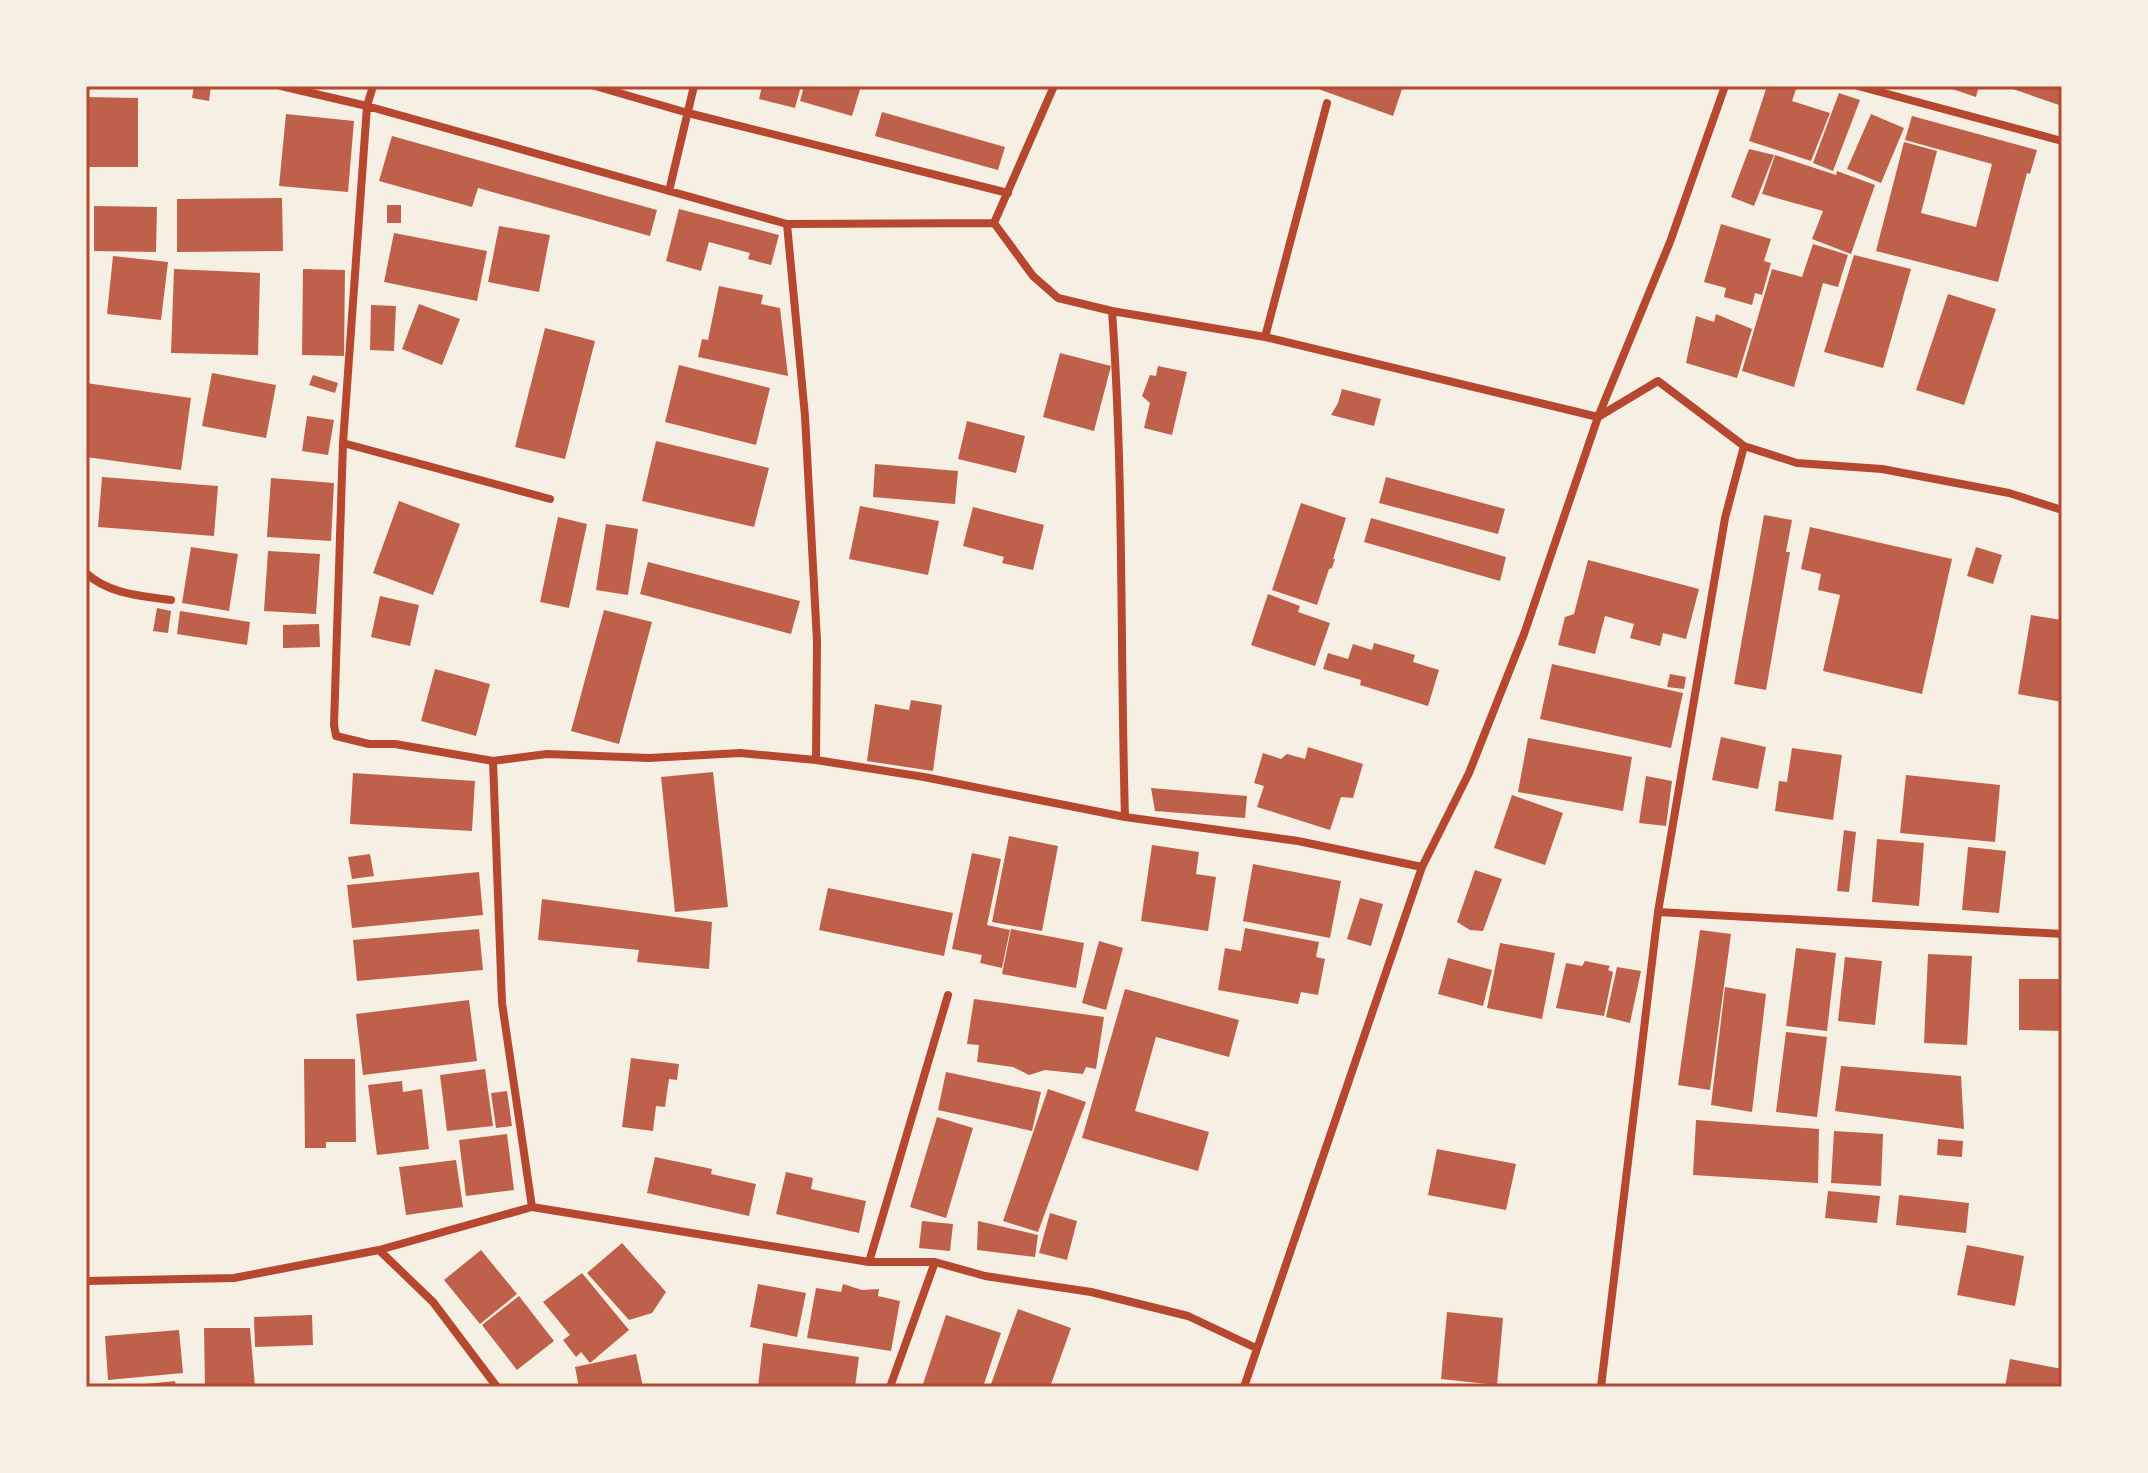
<svg xmlns="http://www.w3.org/2000/svg" width="2148" height="1473" viewBox="0 0 2148 1473" font-family="'Work Sans',sans-serif">
<style>
.building{fill:#bf614a}
.lines{fill:none;stroke-linecap:round;stroke-linejoin:round}
.minor{stroke:#b5482f;stroke-width:8}
.neatline{fill:none;stroke:#b5482f;stroke-width:3}
</style>
<rect width="100%" height="100%" fill="#f6efe4"/>
<!-- building -->
<path class="building" d="M194 86H211L209 101 192 98Z
M762 86H801L795 108 759 99Z
M804 86H861L852 116 800 101Z
M1310 86H1403L1393 116Z
M1767 86H1797L1792 101 1830 113 1811 161 1749 141Z
M1943 86H1979L1976 97Z
M2004 86H2062V97L2059 105Z
M1839 93 1860 100 1833 171 1813 163Z
M86 97 138 98V167H86Z
M882 112 1005 147 998 170 875 136Z
M286 114 354 121 348 192 279 186Z
M1871 114 1904 128 1881 183 1847 169Z
M1912 116 2037 150 2030 174 2027 173 1998 282 1876 251 1904 142 1937 151 1921 213 1976 227 1992 164 1905 140Z
M392 136 657 210 650 236 478 188 472 207 379 181Z
M1749 149 1774 155 1754 206 1731 197Z
M1775 155 1836 175 1837 171 1875 185 1851 254 1812 239 1823 211 1762 194Z
M282 198 283 251 177 252V199Z
M387 205H401V223H387Z
M94 206 157 207 156 252 94 251Z
M679 209 779 235 771 265 748 259 750 253 709 242 701 271 666 261Z
M1721 224 1771 239 1764 261 1771 263 1762 295 1755 293 1752 305 1724 297 1726 288 1704 282Z
M499 226 550 235 539 292 488 282Z
M394 233 487 251 477 301 384 282Z
M1813 244 1848 255 1838 287 1823 283 1794 387 1742 371 1772 269 1802 277Z
M1854 255 1911 269 1883 368 1824 352Z
M113 256 168 262 161 320 107 314Z
M174 269 260 273 258 355 171 353Z
M303 269 345 270 344 356 302 355Z
M719 286 763 295 761 304 780 308 788 376 698 357 702 339 708 340Z
M1948 294 1996 309 1964 405 1916 390Z
M419 304 460 319 442 365 402 349Z
M371 305 396 306 394 351 370 350Z
M1716 314 1752 329 1737 378 1686 363 1696 316 1714 322Z
M545 328 595 341 565 459 515 447Z
M1060 353 1111 366 1094 431 1043 417Z
M679 365 770 388 756 445 665 422Z
M1158 366 1187 372 1172 435 1144 428 1150 403 1142 396 1150 375 1156 376Z
M212 373 276 385 266 438 202 426Z
M313 375 338 383 335 393 309 385Z
M86 383 191 398 181 470 86 457Z
M1342 389 1381 399 1374 426 1331 415 1338 403Z
M307 416 334 420 328 455 302 451Z
M967 421 1025 436 1016 473 958 459Z
M656 441 769 468 754 527 642 501Z
M875 464 958 471 955 504 873 497Z
M102 477 218 486 214 536 98 527Z
M1386 477 1505 509 1498 534 1379 503Z
M271 478 334 483 331 541 267 537Z
M399 501 460 524 433 595 373 573Z
M1301 503 1346 518 1333 559H1335L1332 568 1329 569 1317 605 1272 590Z
M860 506 939 521 928 575 849 559Z
M973 507 1044 525 1033 570 1002 563 1004 557 963 546Z
M1764 515 1792 520 1786 552H1790L1766 690 1734 684Z
M558 517 587 524 569 608 540 602Z
M1371 518 1506 557 1500 581 1364 542Z
M606 524 638 529 628 595 596 590Z
M1810 527 1952 559 1922 694 1823 671 1840 595 1818 590 1821 574 1801 569Z
M191 547 238 554 229 611 182 603Z
M1976 547 2002 555 1993 584 1967 576Z
M268 551 320 554 316 614 264 611Z
M1588 560 1699 589 1686 639 1663 633 1660 646 1630 638 1634 624 1605 616 1595 654 1558 645 1565 617 1574 614Z
M648 562 800 601 791 634 640 594Z
M1268 594 1300 606 1298 612 1330 623 1315 666 1251 645Z
M380 596 419 605 410 646 371 637Z
M157 608 171 611 168 633 153 631Z
M604 610 652 622 619 744 571 731Z
M180 611 250 622 247 645 177 634Z
M2031 615 2062 620V702L2018 694Z
M319 624 320 647 283 648V625Z
M1374 643 1415 655 1413 662 1439 670 1428 706 1360 685 1361 680 1323 669 1328 653 1348 659 1353 644 1372 650Z
M1552 664 1683 693 1671 748 1540 719Z
M435 669 490 684 476 736 421 721Z
M1670 674 1686 677 1684 689 1667 687Z
M911 700 942 705 933 771 867 761 875 704 909 710Z
M1721 737 1766 747 1758 789 1712 780Z
M1528 738 1632 757 1623 811 1518 792Z
M1308 747 1363 764 1353 798 1341 797 1330 830 1257 807 1264 786 1254 783 1263 753 1281 759 1287 754 1305 759Z
M1792 748 1842 755 1833 820 1775 811 1779 781 1787 782Z
M713 772 728 907 675 912 661 777Z
M353 773 475 781 472 831 350 824Z
M1906 775 2000 785 1995 842 1900 833Z
M1646 776 1672 781 1666 826 1639 823Z
M1151 788 1247 796 1245 818 1155 811Z
M1512 795 1563 813 1545 865 1494 848Z
M1844 830 1856 832 1849 892 1837 891Z
M1009 836 1058 846 1042 931 992 922Z
M1877 839 1924 843 1919 906 1872 902Z
M1152 845 1199 852 1196 874 1216 877 1208 931 1141 921Z
M1968 847 2006 851 1999 913 1962 910Z
M972 853 1001 859 987 925 1010 930 1002 968 980 963 982 955 952 949Z
M370 854 374 876 352 879 348 857Z
M1253 864 1341 881 1330 938 1243 921Z
M1475 870 1502 879 1483 931 1470 930 1457 922Z
M479 872 483 915 352 928 347 885Z
M828 888 953 913 944 956 819 930Z
M1360 898 1383 904 1371 946 1347 939Z
M542 899 712 922 709 969 637 962 639 950 538 940Z
M1245 928 1319 942 1316 957 1325 959 1318 995 1301 992 1298 1004 1218 990 1225 948 1241 951Z
M479 929 483 970 357 981 353 940Z
M1011 929 1084 943 1076 988 1002 974Z
M1700 930 1731 934 1710 1090 1678 1085Z
M1099 941 1123 948 1106 1010 1082 1003Z
M1500 943 1555 953 1542 1019 1487 1008Z
M1796 948 1836 953 1827 1031 1786 1026Z
M1928 954 1972 956 1967 1045 1924 1043Z
M1845 957 1882 961 1875 1025 1838 1021Z
M1448 958 1492 970 1483 1006 1438 994Z
M1585 961 1610 966 1608 970 1613 972 1604 1016 1556 1008 1566 963 1582 966Z
M1617 967 1641 971 1630 1023 1606 1017Z
M2019 979H2062V1031L2019 1030Z
M1725 987 1766 994 1752 1112 1711 1105Z
M1125 989 1239 1020 1229 1057 1156 1037 1135 1111 1209 1132 1198 1171 1082 1138Z
M974 999 1104 1017 1096 1069 1086 1067 1083 1074 1045 1070 1029 1075 1013 1067 977 1062 979 1045 967 1044Z
M469 1000 477 1061 363 1075 356 1014Z
M1786 1032 1827 1037 1817 1117 1776 1112Z
M631 1058 679 1064 677 1080 669 1079 665 1107 656 1106 653 1131 622 1127Z
M304 1059H355L356 1142H326V1148H305Z
M1841 1066 1961 1076 1964 1129 1835 1111Z
M485 1069 493 1126 447 1131 440 1075Z
M946 1072 1041 1092 1032 1131 938 1110Z
M402 1081 403 1092 422 1089 429 1149 377 1155 368 1085Z
M1048 1089 1086 1102 1038 1232 1003 1221Z
M507 1091 512 1126 496 1128 491 1093Z
M937 1117 973 1128 946 1218 910 1207Z
M1696 1120 1819 1129 1818 1183 1693 1175Z
M1834 1131 1883 1134 1881 1186 1831 1183Z
M507 1134 514 1190 466 1196 459 1140Z
M1938 1139 1963 1141 1962 1157 1937 1155Z
M1437 1149 1516 1164 1506 1210 1428 1195Z
M655 1157 712 1169 711 1174 756 1184 749 1216 647 1193Z
M456 1160 463 1207 406 1215 399 1167Z
M786 1172 813 1178 811 1189 866 1201 859 1233 776 1214Z
M1828 1191 1880 1196 1877 1223 1825 1218Z
M1899 1195 1969 1203 1966 1233 1896 1225Z
M1050 1213 1077 1221 1067 1260 1039 1253Z
M922 1221 953 1224 950 1251 919 1248Z
M978 1221 1038 1235 1035 1257 977 1250Z
M622 1243 666 1292 652 1313 629 1320 587 1273Z
M1967 1245 2024 1256 2015 1306 1957 1295Z
M481 1250 517 1294 480 1324 444 1280Z
M582 1273 629 1330 590 1363 581 1352 576 1357 563 1340 570 1335 543 1302Z
M758 1284 806 1293 797 1337 750 1327Z
M843 1284 862 1290 879 1289 878 1296 900 1301 891 1351 807 1338 816 1288 841 1292Z
M519 1296 554 1341 517 1370 482 1325Z
M1018 1309 1071 1328 1050 1387H990Z
M1447 1312 1503 1318 1497 1385 1441 1379Z
M312 1315 313 1345 255 1347 254 1317Z
M946 1315 1001 1333 983 1387H922Z
M204 1328H250L255 1387H205Z
M179 1330 183 1373 108 1380 105 1336Z
M763 1343 859 1357 855 1387H758Z
M636 1354 643 1387H579L575 1367Z
M2010 1359 2062 1369V1387H2005Z
M175 1381 176 1387H136V1385Z"/>
<g class="lines">
<!-- minor -->
<path class="minor" d="M281 86 367 106 787 224 994 223 1033 276 1058 298 1112 311 1265 337 1598 417 1658 381 1744 446 1725 518 1658 912 1601 1387
M373 86 367 106 343 443 334 725 336 736 369 744H395L493 761 547 754 649 758 740 753 816 760 924 777 1125 817 1298 841 1422 867
M595 86 688 113 1008 193
M1858 86 2062 141
M669 191 694 86
M994 223 1054 86
M787 224 805 416 817 641 816 760
M1112 311C1124 480 1120 648 1125 817
M1265 337 1327 103
M343 443 550 499
M1744 446 1797 463 1882 469 2009 493 2062 510
M86 573C108 594 142 596 171 600
M493 761 502 1003 532 1207
M1658 912 2062 934
M379 1250 532 1207 869 1262H935L985 1276 1091 1292 1188 1316 1256 1348
M869 1262 948 995
M86 1281 234 1278 379 1250 433 1302 497 1387
M890 1387 935 1262
M1244 1387 1422 867 1469 773 1524 634 1598 417 1670 242 1725 86"/>
</g>
<!-- border -->
<rect width="2148" height="1473" fill="none" stroke="#f6efe4" stroke-width="176"/>
<rect x="88" y="88" width="1972" height="1297" class="neatline"/>
</svg>
